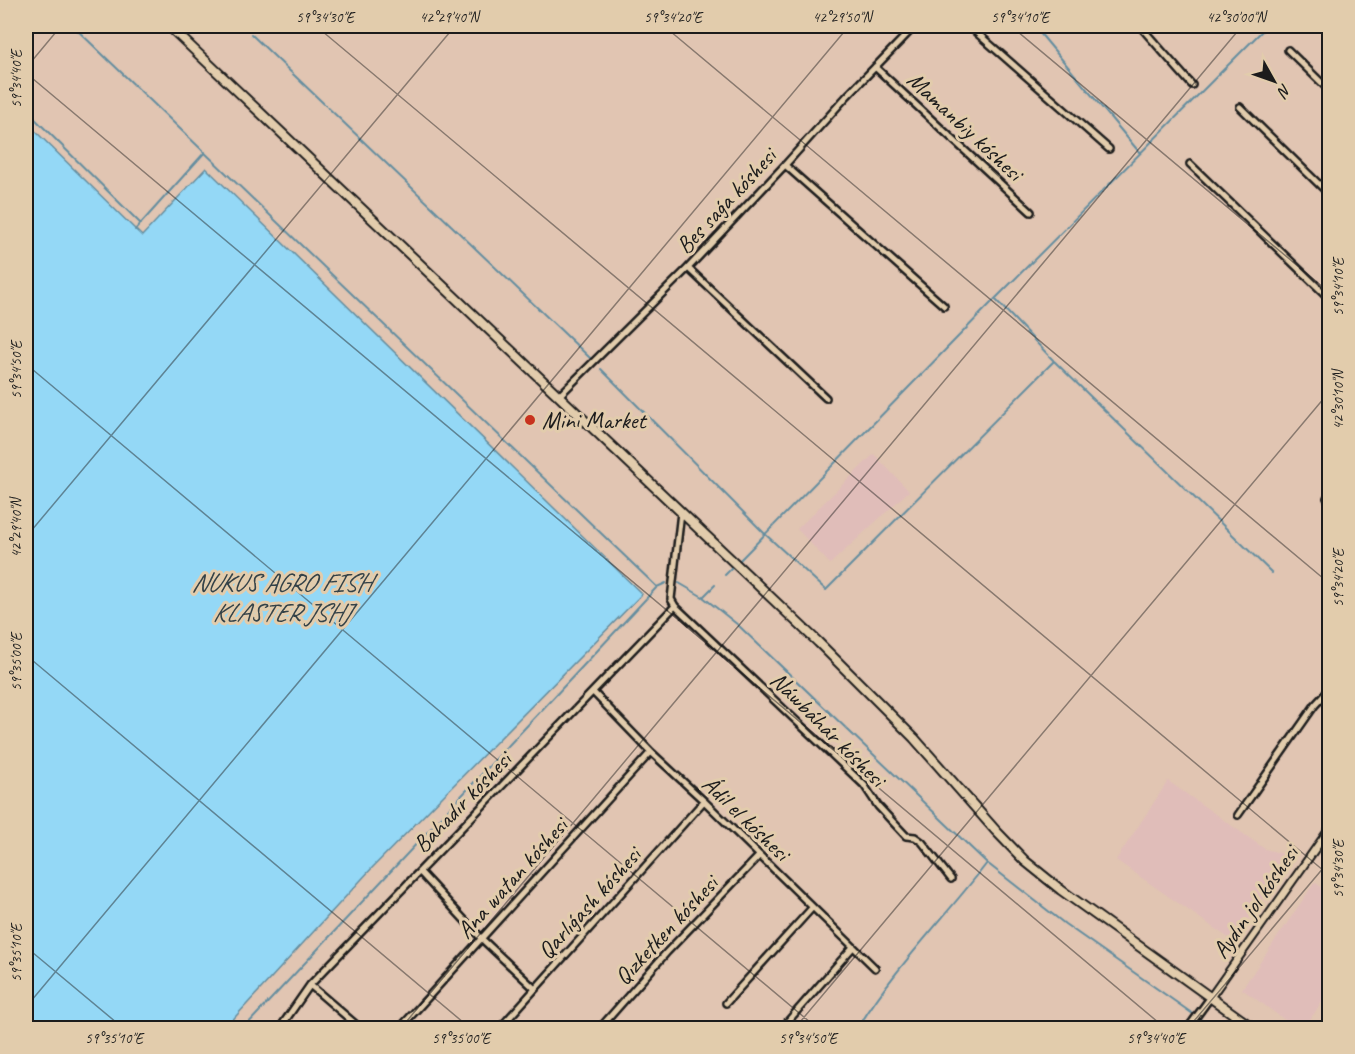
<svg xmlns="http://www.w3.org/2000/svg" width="1355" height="1054" viewBox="0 0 1355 1054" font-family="Caveat,sans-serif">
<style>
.built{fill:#e0bdb9}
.water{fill:#94d8f6;stroke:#648d9f;stroke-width:1.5}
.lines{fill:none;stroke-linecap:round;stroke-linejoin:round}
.stream{stroke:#648d9f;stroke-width:2}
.minor-casing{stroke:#1c1c1c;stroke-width:10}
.tertiary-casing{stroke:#1c1c1c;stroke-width:10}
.secondary-casing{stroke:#1c1c1c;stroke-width:12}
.minor{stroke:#e2ccac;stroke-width:5}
.tertiary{stroke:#e2ccac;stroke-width:6}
.secondary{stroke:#e2ccac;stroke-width:8}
.ticks{fill:none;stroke:#1c1c1c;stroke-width:1.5;stroke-opacity:0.45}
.poi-dot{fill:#c8321e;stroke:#e2ccac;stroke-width:2}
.labels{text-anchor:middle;stroke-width:6;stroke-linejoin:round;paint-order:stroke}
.street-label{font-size:24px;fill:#1c1c1c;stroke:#e2ccac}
.poi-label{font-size:24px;fill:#1c1c1c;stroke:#e2ccac;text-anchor:start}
.water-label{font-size:26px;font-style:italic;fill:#344248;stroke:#e2ccac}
.neatline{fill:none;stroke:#1c1c1c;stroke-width:2}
.ticks-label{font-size:15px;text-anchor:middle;fill:#1c1c1c}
</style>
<rect width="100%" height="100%" fill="#e1c5b2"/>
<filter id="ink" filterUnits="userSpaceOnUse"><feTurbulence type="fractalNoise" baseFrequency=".0167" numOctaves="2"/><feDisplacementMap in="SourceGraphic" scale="12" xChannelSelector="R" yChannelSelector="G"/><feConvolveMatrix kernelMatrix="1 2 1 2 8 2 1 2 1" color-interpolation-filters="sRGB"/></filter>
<g filter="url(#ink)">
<!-- built -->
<path class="built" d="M874 454 909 491 830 564 797 529Z
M1168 781 1265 849 1280 853 1290 859 1233 941 1116 860Z
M1315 882 1329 894V992L1304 1028H1296L1242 989Z"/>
<!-- water -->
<path class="water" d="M26 122 142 236 206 168 642 594 372 868 225 1028H26Z"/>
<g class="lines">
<!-- stream -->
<path class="stream" d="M73 26 657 587
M1034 26 1140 153
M251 34 590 358
M26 110 141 224
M135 230 205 152
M995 299 1053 360
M601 369 765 534 826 590 1054 361 1272 573
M738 562 995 299 1267 26
M725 575 734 566
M679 583 703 597
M715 585 703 597 738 625 987 863 1065 924 1193 1014
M1200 1019 1213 1028
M244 1028 657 587 666 583
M858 1028C894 968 944 919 987 863"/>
<defs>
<path id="minor" d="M969 26 1109 149
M1140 26 1192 85
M1288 50 1330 91
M875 67 1031 212
M1240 107 1330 195
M1190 164 1330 299
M785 165 944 306
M688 268 826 398
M559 396 688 268 785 165 847 96 915 26
M1327 498 1330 494
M681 512 671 599 675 606 864 785 878 806 906 836 915 837 922 842 951 879
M593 692 651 752 704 801 875 968
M1238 815 1315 705 1330 689
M420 872 482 939 535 989
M310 985 360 1028
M726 1003 812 908
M280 1028 310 985 675 606
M400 1028 651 752
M500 1028 704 801
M600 1028 667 952 759 856
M782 1028 853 947
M1188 1028 1210 998"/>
<path id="tertiary" d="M1210 998 1330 828"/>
<path id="secondary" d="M169 26 818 642 914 738 996 831 1025 861 1061 890 1253 1028"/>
</defs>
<!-- minor casing -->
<use href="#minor" class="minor-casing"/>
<!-- tertiary casing -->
<use href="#tertiary" class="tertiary-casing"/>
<!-- secondary casing -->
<use href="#secondary" class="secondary-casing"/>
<!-- minor -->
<use href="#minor" class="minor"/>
<!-- tertiary -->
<use href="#tertiary" class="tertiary"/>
<!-- secondary -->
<use href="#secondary" class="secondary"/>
</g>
</g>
<!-- ticks -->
<path class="ticks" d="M316 26 1330 876M664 26 1330 584M1011 26 1330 293M26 68 61 26M26 73 1165 1028M26 364 817 1028M26 537 455 26M26 655 470 1028M26 947 123 1028M26 1007 849 26M401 1028 1242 26M795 1028 1330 391M1188 1028 1330 860"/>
<!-- markers -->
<circle class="poi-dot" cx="530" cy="420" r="6"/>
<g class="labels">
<!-- street labels -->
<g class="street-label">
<text transform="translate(965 126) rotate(43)" y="8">Mamanbiy kóshesi</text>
<text transform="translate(726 201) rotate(-47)" y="8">Bes saǵa kóshesi</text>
<text transform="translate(828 729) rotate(45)" y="8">Náwbáhár kóshesi</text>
<text transform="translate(462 802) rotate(-46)" y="8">Bahadır kóshesi</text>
<text transform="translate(746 818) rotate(44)" y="8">Ádil el kóshesi</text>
<text transform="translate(512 878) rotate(-48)" y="8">Ana watan kóshesi</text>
<text transform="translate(1255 902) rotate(-55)" y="8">Aydın jol kóshesi</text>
<text transform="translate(589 903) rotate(-48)" y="8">Qarlıǵash kóshesi</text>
<text transform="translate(666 930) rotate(-47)" y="8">Qızketken kóshesi</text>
</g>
<!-- poi labels -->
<g class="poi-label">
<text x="542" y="428">Mini Market</text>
</g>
<!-- water labels -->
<g class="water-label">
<text x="281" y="591">NUKUS AGRO FISH<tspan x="281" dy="30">KLASTER JSHJ</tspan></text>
</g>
</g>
<!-- margin -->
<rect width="1355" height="1054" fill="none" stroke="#e2ccac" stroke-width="66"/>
<!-- north arrow -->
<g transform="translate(1274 81) rotate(130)" stroke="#e2ccac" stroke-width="4.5" paint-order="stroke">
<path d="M0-4.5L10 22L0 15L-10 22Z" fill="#1c1c1c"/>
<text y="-9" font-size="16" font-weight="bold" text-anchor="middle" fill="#1c1c1c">N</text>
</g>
<rect x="33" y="33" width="1289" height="988" class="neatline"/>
<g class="ticks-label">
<text x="325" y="22">59°34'30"E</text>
<text x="449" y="22">42°29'40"N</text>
<text x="673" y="22">59°34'20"E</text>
<text x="842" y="22">42°29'50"N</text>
<text x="1020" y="22">59°34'10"E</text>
<text x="1236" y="22">42°30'00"N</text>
<text transform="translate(16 79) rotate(-90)" y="5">59°34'40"E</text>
<text transform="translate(1338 287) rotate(-90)" y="5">59°34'10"E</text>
<text transform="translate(16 370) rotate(-90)" y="5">59°34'50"E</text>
<text transform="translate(1338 400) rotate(-90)" y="5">42°30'10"N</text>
<text transform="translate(16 528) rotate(-90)" y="5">42°29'40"N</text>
<text transform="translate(1338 578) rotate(-90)" y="5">59°34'20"E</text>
<text transform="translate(16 662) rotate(-90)" y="5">59°35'00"E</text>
<text transform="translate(1338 869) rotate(-90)" y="5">59°34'30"E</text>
<text transform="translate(16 953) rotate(-90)" y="5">59°35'10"E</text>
<text x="114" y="1043">59°35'10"E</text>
<text x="461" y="1043">59°35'00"E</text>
<text x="808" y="1043">59°34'50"E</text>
<text x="1156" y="1043">59°34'40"E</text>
</g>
</svg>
